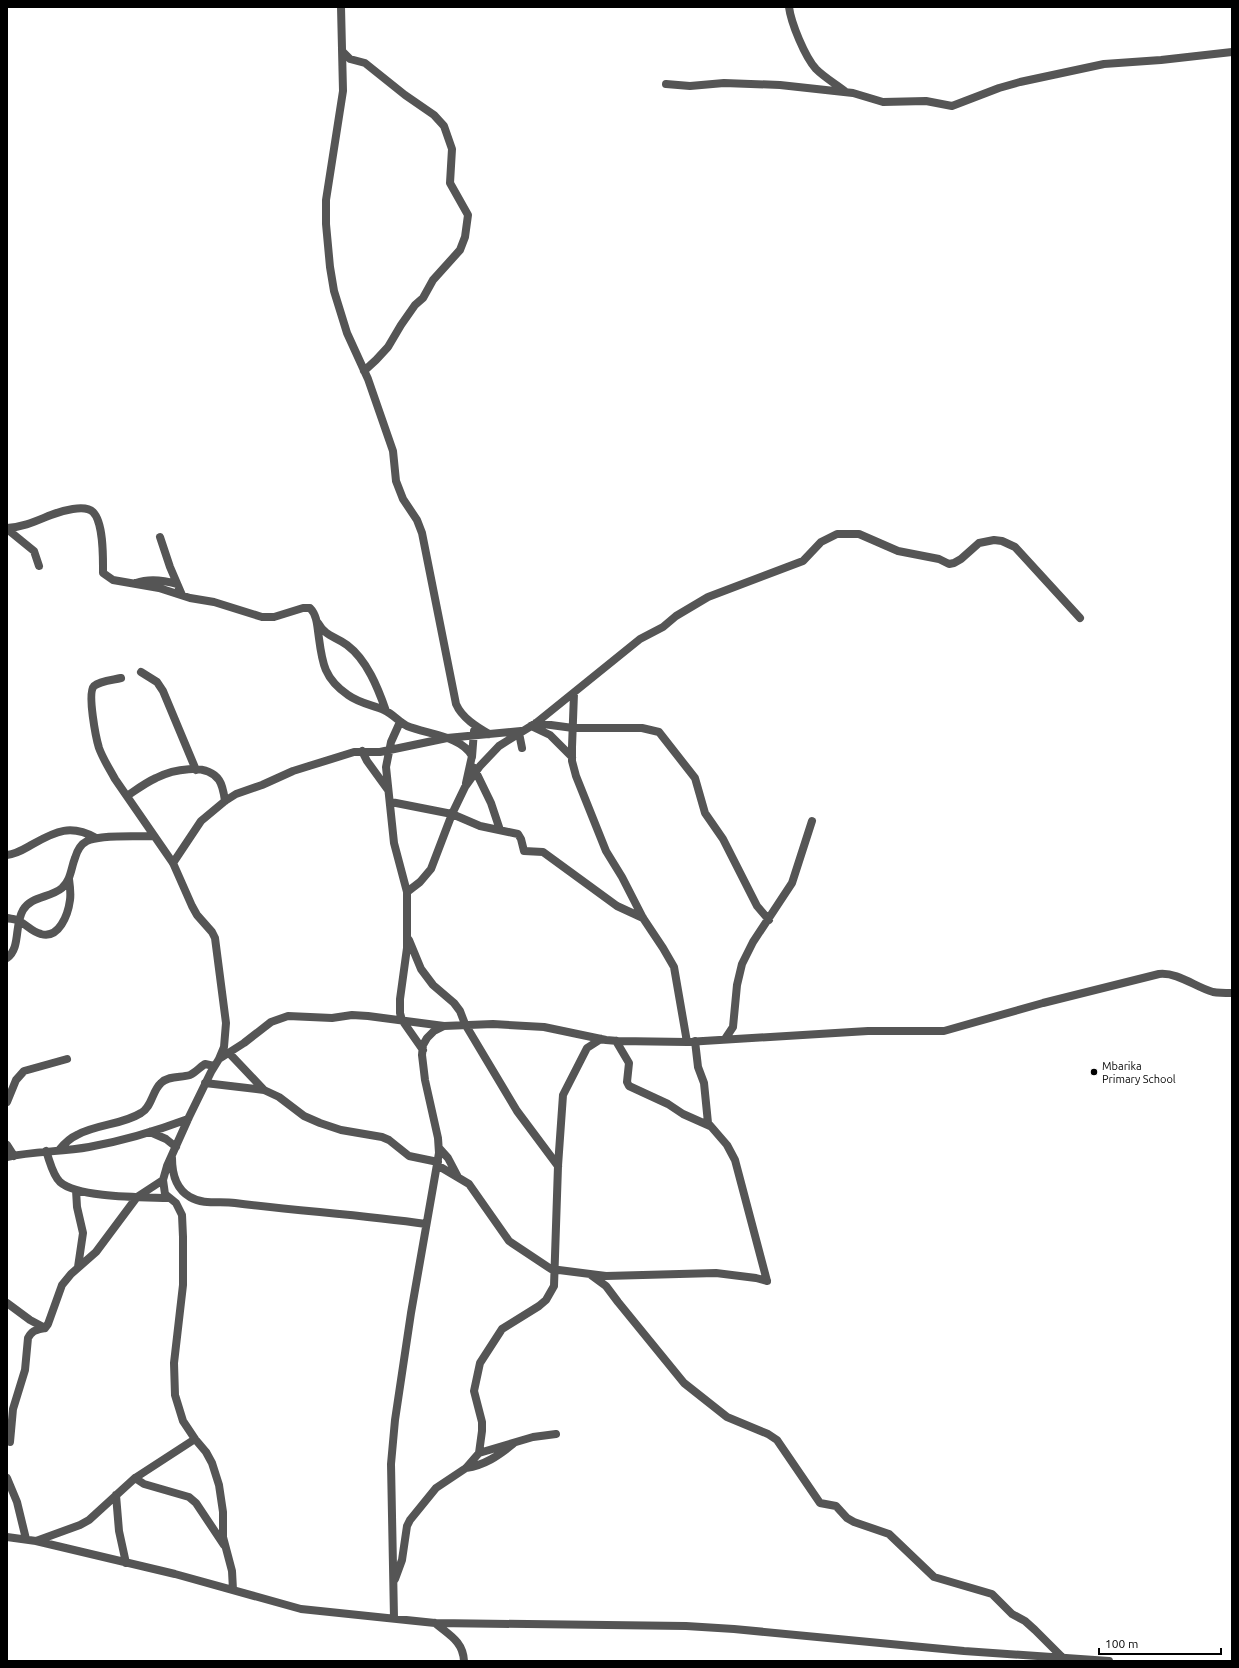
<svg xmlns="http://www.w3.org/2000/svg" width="1239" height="1668" viewBox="0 0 1239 1668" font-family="Ubuntu,sans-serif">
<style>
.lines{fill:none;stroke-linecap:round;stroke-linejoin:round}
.street{stroke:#555;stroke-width:8}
.poi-dot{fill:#000;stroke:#fff;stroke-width:1.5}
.labels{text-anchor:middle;stroke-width:3;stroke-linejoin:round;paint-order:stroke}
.poi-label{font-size:11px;fill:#000;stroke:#fff;text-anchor:start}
</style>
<rect width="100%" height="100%" fill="#fff"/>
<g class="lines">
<!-- street -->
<path class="street" d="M341 7 343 91 326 200V224L330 267 334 291 347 333 368 379 393 451 396 481 403 499 417 520 422 533 456 704C462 718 477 727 489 734
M789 7C791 23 805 57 816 69 825 78 836 84 846 92
M343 52 350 59 365 63 405 95 434 115 444 126 452 149 450 183 468 215 465 237 460 250 433 280 423 298 415 305 401 325 388 347 376 360 364 371
M666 84 690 86 724 83 780 85 853 93 883 102 926 101 952 106 999 88 1020 82 1104 64 1161 60 1232 52
M7 528C24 527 36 521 51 515 61 511 85 504 93 512 104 523 103 559 103 573L113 580 159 588 190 598 214 602 262 617H274L303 608H310C316 614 317 623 318 631 322 660 322 677 348 695 359 703 372 705 384 710 393 714 399 722 407 726 426 734 462 736 472 756L466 783
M7 529 34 551 39 566
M160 537 170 567 182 595
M136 583C150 578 163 580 177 584
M318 623C326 637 335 636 347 645 367 660 378 688 386 711
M141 672 157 682 163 691 196 770
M121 678C113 680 100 681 94 686 87 693 96 738 99 748 103 759 109 768 115 779L173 863 192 906 197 915 212 932 215 938 226 1023 224 1047 219 1059 211 1072 189 1117 167 1166 163 1180 165 1194 176 1203 182 1215 183 1237V1285L174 1363 175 1395 183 1421 195 1439 206 1452 212 1463 219 1485 223 1512V1537L232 1571 233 1590
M574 693 572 747V761L576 776 606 851 622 877 643 918 663 948 674 967 687 1042
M400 722 391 742 386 767 394 843 407 892
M536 723 573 728H642L659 732 695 778 705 813 723 839 757 906 769 920
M531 726 550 735 572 757
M519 733 522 748
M362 751 367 761 388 790
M472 757 474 731
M474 768 491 803 500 830
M127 796C136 790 145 783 156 778 172 770 206 762 219 780 223 786 224 794 225 801
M391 802 452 814 480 826 518 834 521 839 524 851 543 852 617 906 643 918
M7 855C17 854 24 849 33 844 56 831 71 824 96 838
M173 863 201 821 225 801 236 794 262 785 293 771 354 752H380L447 738 521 731
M7 918C11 919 16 919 19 921 27 925 32 932 41 934 59 939 68 915 70 900 71 893 70 886 69 879
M409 940 421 969 433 985 454 1003 460 1011 465 1024 517 1111 558 1166
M7 958C21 948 14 925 23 910 31 896 50 898 62 888 71 880 71 868 75 858 77 851 81 844 87 841 101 834 138 837 154 836
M725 1039 733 1027 737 985 742 964 753 942 792 883 812 821
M616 1041 629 1063 627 1082 629 1086 668 1104 683 1114 710 1126
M695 1041 698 1067 704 1083 708 1123 727 1145 735 1160 767 1281
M423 1050 402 1020 400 1013V999L407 948V892L420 882 431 869 452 814 465 787 480 766 499 746 536 723 640 639 663 627 676 616 708 597 803 561 821 542 837 534H859L898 551 939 559 949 564 954 563 961 559 979 543 994 540 1002 541 1015 547 1080 618
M229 1053 264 1090
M219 1059 244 1043 271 1022 288 1016 332 1018 352 1015 368 1016 444 1026
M205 1083 264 1090 279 1097 304 1116 320 1123 341 1130 382 1137 389 1140 409 1156 438 1162
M7 1102 16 1080 24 1071 67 1059
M150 1132 166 1139 176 1147
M7 1145 14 1156
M439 1148 448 1158 458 1177
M59 1150C64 1144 70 1138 77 1135 97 1124 122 1125 141 1113 152 1107 152 1091 161 1083 169 1075 181 1078 190 1075 196 1072 200 1067 205 1064L214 1066
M46 1151C50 1161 52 1174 60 1182 78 1198 144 1197 168 1198
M7 1157C34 1151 62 1152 89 1147 122 1141 156 1131 188 1119
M172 1158C172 1174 176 1189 190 1197 203 1205 221 1201 235 1203 299 1211 362 1215 426 1224
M437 1165 469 1184 509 1241 551 1269 606 1276 716 1273 756 1278 767 1281
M76 1190 77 1207 83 1233 78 1267
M591 1275 606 1286 618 1302 684 1383 727 1417 768 1434 777 1440 820 1503 836 1506 847 1518 854 1522 889 1534 934 1577 992 1594 1012 1614 1025 1621 1035 1630 1062 1657
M7 1303 30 1320 45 1328
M10 1442 13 1409 25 1370 28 1338C32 1330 36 1330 45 1328L48 1324 62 1285 71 1274 96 1252 137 1197 163 1180
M479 1453 533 1437 556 1434
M466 1468C485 1465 498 1456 513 1444
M7 1478 17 1502 26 1539
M135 1478 144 1484 189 1497 196 1503 224 1545
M116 1495 119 1531 126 1563
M7 1537 36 1541 175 1574 301 1609 435 1623 686 1626 734 1629 964 1651 1109 1661
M36 1541 80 1525 89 1520 135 1478 195 1439
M395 1579 402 1560 407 1526 410 1520 436 1488 466 1468 479 1453 482 1431V1422L474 1391 480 1363 502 1329 539 1306 546 1300 554 1286 558 1166 563 1095 587 1048 601 1039
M394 1618 391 1464 395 1420 411 1313 439 1153 438 1138 425 1080 422 1055 423 1045 427 1038 434 1031 444 1026 493 1024 544 1027 606 1040 618 1041 687 1042 868 1031H944L1043 1003 1159 974C1178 972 1195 987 1213 992 1219 993 1226 993 1232 993
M435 1623C449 1635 463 1641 464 1661"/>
</g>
<!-- markers -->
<circle class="poi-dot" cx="1094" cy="1072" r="4"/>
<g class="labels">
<!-- poi labels -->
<g class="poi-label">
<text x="1102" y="1070">Mbarika<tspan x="1102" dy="13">Primary School</tspan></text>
</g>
</g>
<!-- border -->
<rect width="1239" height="1668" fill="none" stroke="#000000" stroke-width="16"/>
<!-- scale -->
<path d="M1099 1648v6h122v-6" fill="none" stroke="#000000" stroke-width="2"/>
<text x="1105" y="1648" font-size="12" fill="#000000" stroke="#ffffff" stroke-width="3" paint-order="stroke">100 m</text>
</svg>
